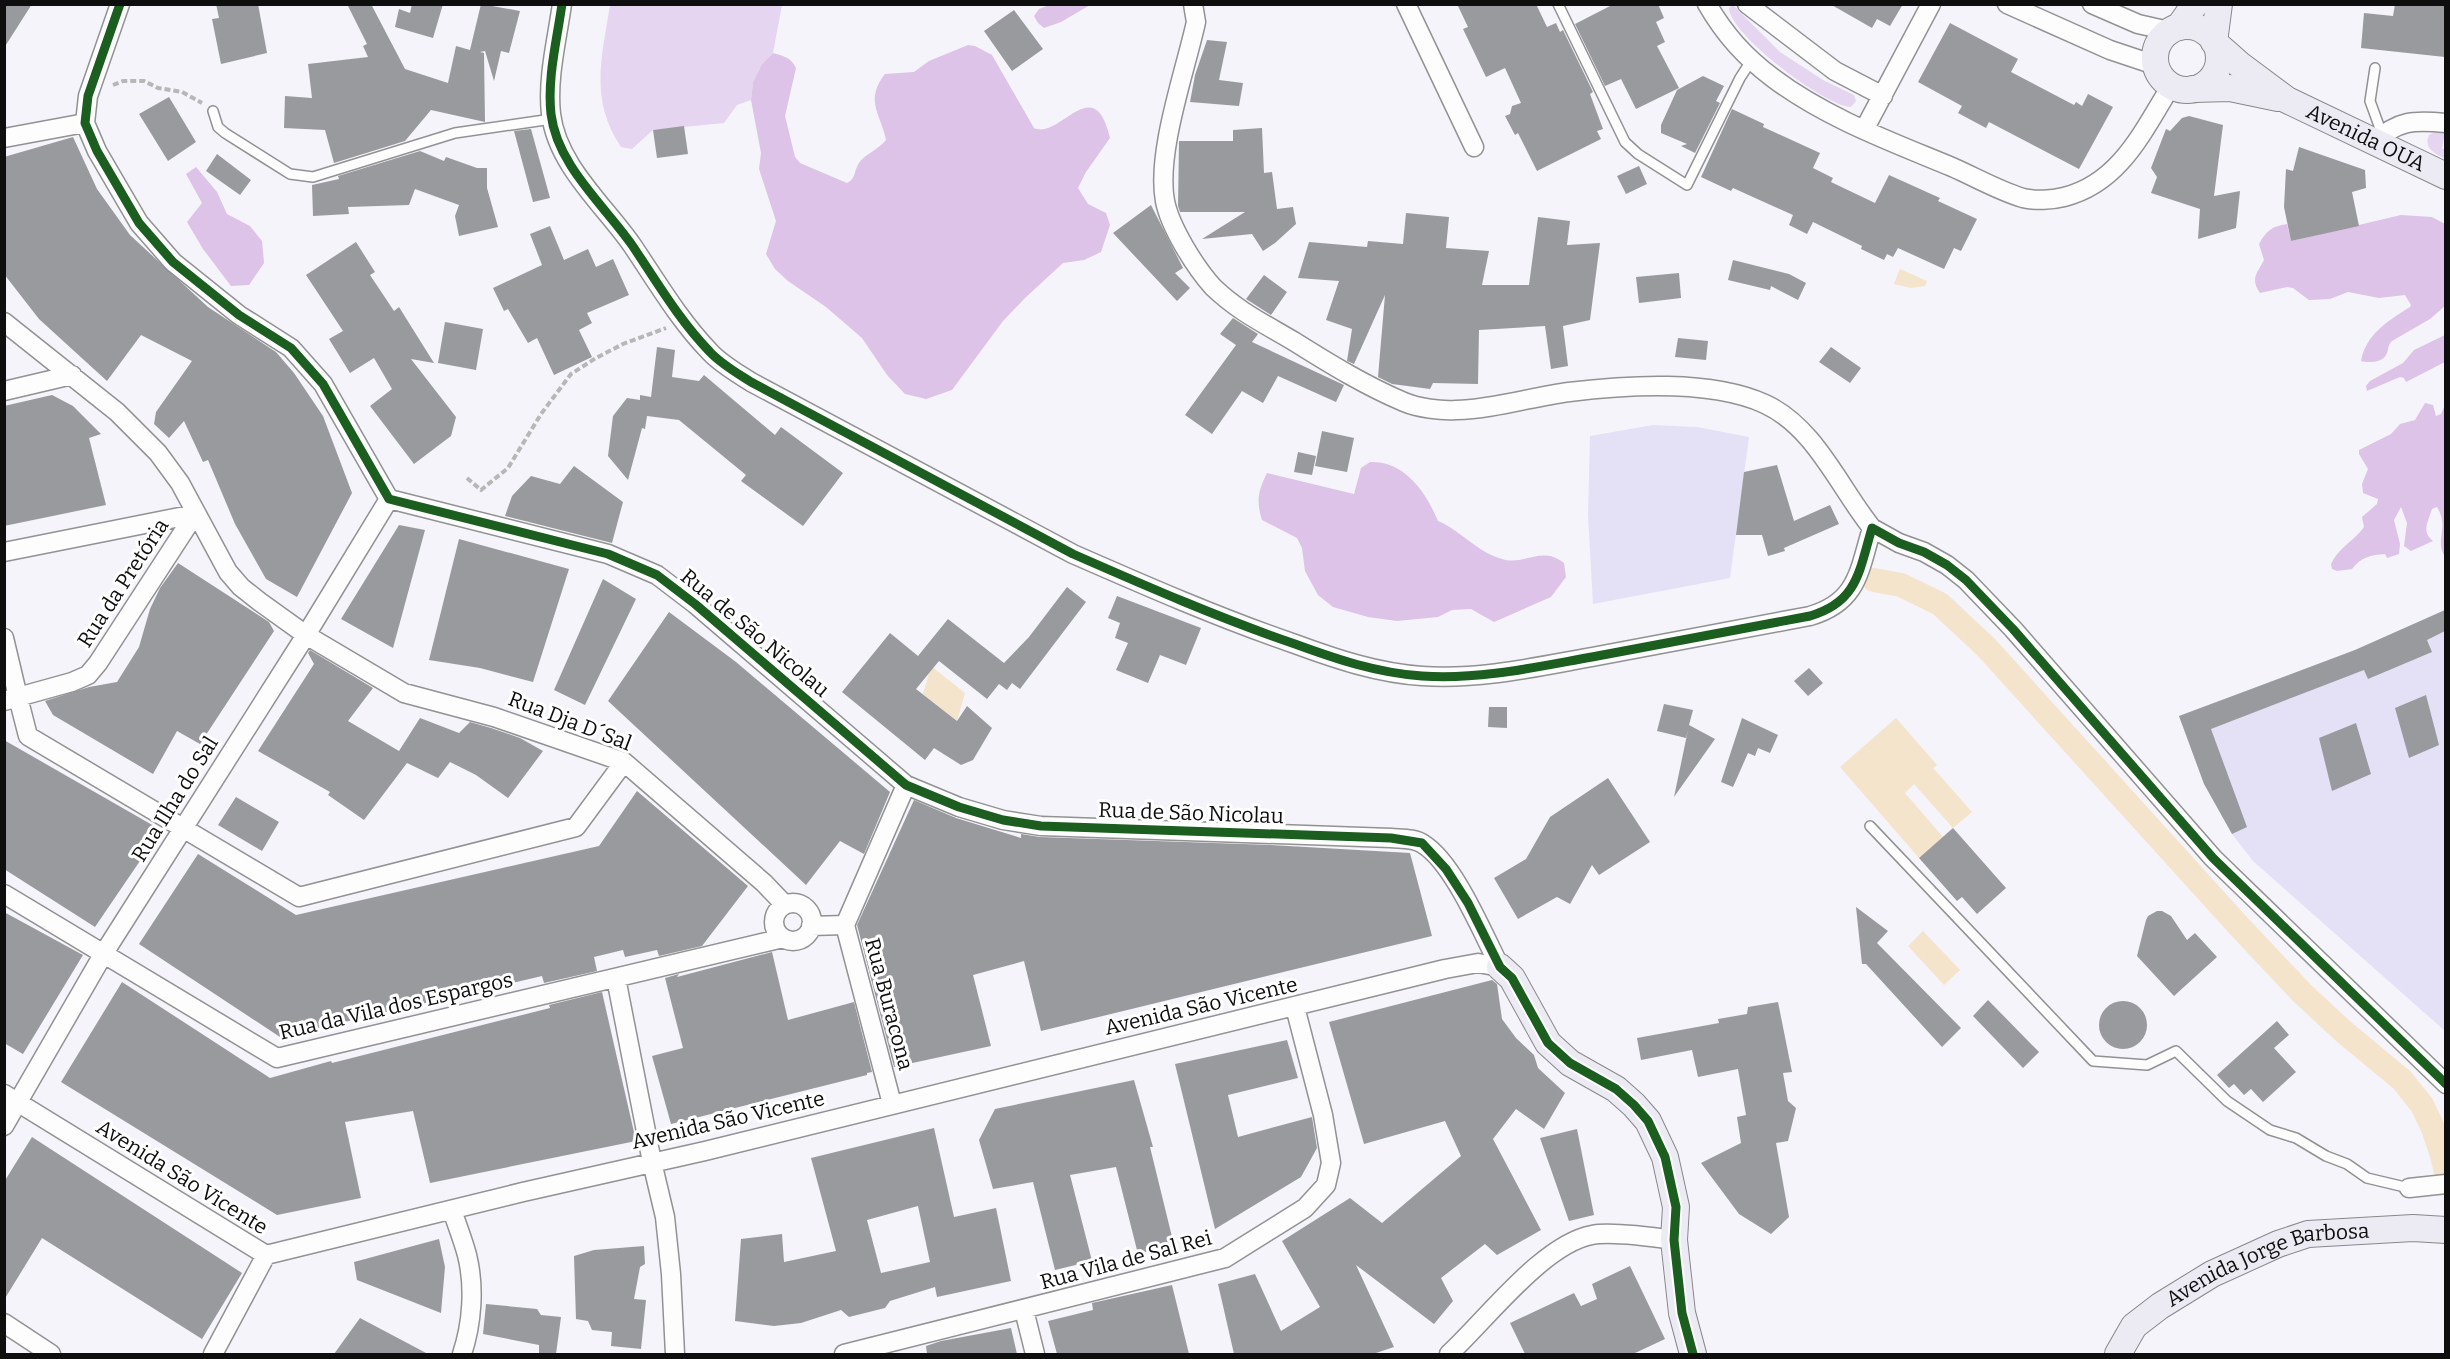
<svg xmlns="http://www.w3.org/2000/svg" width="2450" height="1359" viewBox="0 0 2450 1359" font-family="Bitter,serif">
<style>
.farmland{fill:#e4e1f6}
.green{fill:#e6d5f0}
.forest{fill:#ddc3e7}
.water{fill:#f3e4cb}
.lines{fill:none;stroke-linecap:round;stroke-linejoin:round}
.canal{stroke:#f3e4cb;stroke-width:24}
.building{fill:#999a9e;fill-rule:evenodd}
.lane-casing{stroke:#929294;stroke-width:12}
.street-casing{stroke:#929294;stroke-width:21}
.secondary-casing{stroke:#88888b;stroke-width:28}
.path{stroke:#b7b7b8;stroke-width:4;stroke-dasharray:6 3;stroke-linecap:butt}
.lane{stroke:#fdfdfe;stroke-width:9}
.street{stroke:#fdfdfe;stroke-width:18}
.secondary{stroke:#ecebf4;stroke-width:26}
.cycleway-casing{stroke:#fff;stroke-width:13}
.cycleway{stroke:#1b5e20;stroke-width:9}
.labels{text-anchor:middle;stroke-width:6;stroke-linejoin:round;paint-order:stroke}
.street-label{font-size:21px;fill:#0e0e0e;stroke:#fff}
</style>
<rect width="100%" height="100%" fill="#f4f4fa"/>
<!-- farmland -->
<path class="farmland" d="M1653 425 1697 427 1749 437 1730 578 1593 604 1588 515 1590 436Z
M2445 610V1031L2253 861 2232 834 2205 785 2179 716 2355 650Z"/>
<!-- green -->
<path class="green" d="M610 5H782L773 53 762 64 753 82 751 100 737 105 724 123 653 130 632 149 621 147C589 99 602 57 610 5Z
M1733 5 1780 52 1823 80 1854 95 1856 101 1851 107C1825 106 1730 35 1729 8Z
M2440 129 2445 131 2442 149H2445V159C2435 153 2423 149 2429 135Z"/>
<!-- forest -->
<path class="forest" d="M1052 4H1090V5L1061 22 1044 28 1038 23 1034 16 1039 9Z
M968 45 975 46 992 55 1034 128C1060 140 1094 69 1110 138L1086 172 1078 188 1088 204 1106 213 1110 225 1101 252 1084 260 1063 263 1025 298 1003 321 952 390 926 399 905 394 887 375 862 338 826 307 788 281 775 269 766 254 776 221 759 169 761 153 751 100 753 82 762 64 773 53C783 56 791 57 796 68L785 116 795 157 800 163 847 183C856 179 854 170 859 163 865 154 878 150 886 140 881 114 864 101 885 74L914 72 929 61Z
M196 167 217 192 227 214 250 226 262 241 264 263 249 285 231 286 203 249 187 222 202 203 186 174Z
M2401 215 2432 217 2445 224V306L2430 319 2392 341C2387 346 2389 350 2386 355 2382 363 2368 363 2361 361 2366 334 2388 321 2410 307L2411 305 2405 295 2379 298 2348 292 2330 299 2309 300 2293 288 2287 287 2260 293C2250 278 2257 274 2264 260L2259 244C2266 231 2272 226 2287 224L2291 241Z
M2445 335V362L2406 382 2404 378 2400 377 2367 391 2366 386 2370 381 2403 363 2414 350Z
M2425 403 2433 405 2436 416 2441 414 2445 405V557C2434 540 2450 528 2437 507L2432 509C2428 522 2421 532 2433 541L2411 551 2404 546 2407 523 2401 507 2394 520 2400 544 2399 554 2387 558 2385 554C2371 555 2361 557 2352 569L2337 571 2332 569 2331 564C2338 548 2354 541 2364 527L2362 517 2377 504 2378 499 2363 493 2362 484 2368 469 2359 454V450L2391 434 2400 424 2415 420Z
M1370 462C1406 461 1426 493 1438 521 1460 530 1477 552 1502 559 1525 566 1541 545 1564 563L1566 577 1551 597 1494 622 1471 609 1452 610 1438 617 1397 621 1368 617 1333 607 1318 595 1305 571 1302 548 1297 538 1262 520C1256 501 1258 491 1267 473L1354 494 1361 468Z"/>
<!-- water -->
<path class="water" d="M1900 269 1927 281 1925 286 1911 288 1894 284Z
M931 666 965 693 957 721 923 694Z
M1896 718 1937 765 1933 768 1972 812 1953 828 1914 784 1905 793 1943 837 1919 858 1840 767Z
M1923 931 1960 970 1944 985 1908 946Z"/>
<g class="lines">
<!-- canal -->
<path class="canal" d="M1874 580 1901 585 1940 604 1986 647 2237 924 2302 993 2343 1031 2402 1080 2422 1105 2433 1128 2442 1155 2446 1172"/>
</g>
<!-- building -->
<path class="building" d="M4 4H32L4 48Z
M216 4H258L267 53 221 64 212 19 219 18Z
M347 4H371L405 69 448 83 456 46 470 50 481 4 520 11 509 53 501 51 494 81 485 51 480 52 484 53 485 122 431 110 405 141 334 163 325 130 284 128 285 96 312 98 308 64 368 57 363 46 367 44Z
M412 4H443L433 38 395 27 399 9 410 13Z
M1457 4H1536L1547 27 1556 23 1560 32 1563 30 1593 92 1590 94 1603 129 1597 131 1601 139 1537 171 1518 133 1515 135 1505 116 1510 114 1512 106 1521 103 1505 68 1486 77 1463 29 1468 27Z
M1614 4H1658L1664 18 1656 22 1665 42 1657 46 1679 88 1636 109 1621 79 1605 86 1575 24Z
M1830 4H1903L1890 26 1877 19 1872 28Z
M2395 4H2445V57L2361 48 2364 13 2393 16Z
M1014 10 1043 49 1012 71 984 31Z
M1950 23 2018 59 2011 72 2074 105 2076 102 2082 106 2088 94 2113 107 2079 169 1989 122 1986 128 1958 113 1962 106 1918 82Z
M1207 40 1227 42 1219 80 1243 83 1239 106 1190 102 1195 75Z
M1703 76 1724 86 1716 101 1720 103 1695 153 1681 146 1687 144 1661 133V125L1677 90Z
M169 97 196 142 168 161 139 114Z
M1732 109 1764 124 1763 127 1820 153 1813 168 1833 178 1831 182 1875 203 1889 175 1940 198 1938 201 1977 219 1961 251 1954 248 1944 269 1898 248 1893 257 1887 254 1884 260 1861 249 1862 246 1813 222 1807 234 1789 225 1793 215 1733 188 1731 191 1701 177Z
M2189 116 2223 125 2214 196 2240 191 2236 228 2198 239 2200 209 2151 193 2157 177 2151 168 2166 129 2170 131 2182 118Z
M684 126 688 154 657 158 653 130Z
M1262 128 1264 173 1272 172 1277 209 1293 207 1296 224 1275 243 1263 251 1252 234 1202 239 1245 212H1180L1178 206 1179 141H1233V130Z
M531 129 550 198 533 202 514 131Z
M73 137 97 189 130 235 208 307 276 352 294 373 323 416 352 493 297 597 266 579 235 524 208 460 203 462 184 421 169 438 154 424 156 412 192 361 141 335 107 381 39 319 4 274V157Z
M2299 147 2365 170 2366 188 2352 192 2359 226 2291 241 2284 207 2286 169 2293 171Z
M420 151 444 161 446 157 477 168H487V188L498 227 459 236 455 216 459 205 415 189 409 205 348 207 349 214 313 216 312 185 339 179 338 176Z
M217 154 251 180 240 195 206 171Z
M1639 166 1647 184 1626 194 1617 176Z
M1151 205 1183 268 1175 273 1190 288 1177 301 1113 233Z
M1406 213 1449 217 1446 248 1489 251 1482 285H1529L1538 217 1570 221 1567 245 1600 243 1590 320 1563 326 1568 366 1551 369 1545 326 1479 330 1478 384 1433 383 1430 389 1392 384 1378 377 1385 295 1354 364 1347 361 1352 329 1326 320 1339 281 1298 278 1309 242 1367 247 1368 241 1403 244Z
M550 226 564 260 588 249 596 267 613 259 629 295 587 313 592 323 579 330 592 357 554 375 537 338 528 343 508 309 504 311 493 288 542 265 530 234Z
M356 242 375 272 370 275 394 311 399 307 434 363 411 359 456 417 451 436 414 464 370 406 392 389 374 358 350 373 329 339 343 331 306 275Z
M1733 260 1789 274 1806 283 1798 300 1771 286 1770 290 1728 280Z
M1679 273 1681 298 1639 303 1636 277Z
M1264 275 1287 292 1271 315 1246 299Z
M1233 318 1258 334 1252 342 1344 385 1336 402 1278 376 1263 403 1242 391 1212 434 1185 415 1236 345 1220 334Z
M445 322 483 329 476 370 438 363Z
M1678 338 1708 341 1706 360 1675 357Z
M657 347 675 350 672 377 699 381 704 375 775 435 781 427 843 473 803 526 741 481 746 475 679 420 647 416 645 429 642 428 628 480 608 456 613 416 627 398 640 400V395L651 397Z
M1831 347 1861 368 1850 383 1819 362Z
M52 395 73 406 101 434 89 438 106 505 4 526V406Z
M1322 431 1354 438 1347 472 1315 466Z
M1298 452 1316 456 1312 475 1294 472Z
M1777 465 1794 521 1830 505 1839 524 1784 548 1785 551 1768 556 1762 535H1736L1744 472Z
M574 466 623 502 612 543 505 516 512 496 531 476 560 484Z
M399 525 425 530 393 648 341 619Z
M459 539 569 569 533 682 480 668 429 660Z
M178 563 269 622 274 631 200 744 177 731 153 774 53 715 45 701 89 687 117 682 139 647 150 609 160 588Z
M603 579 636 599 585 705 554 690Z
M1067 587 1086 602 1020 689 1012 683 1007 690 999 684 987 699 939 661 916 689 957 721 967 706 992 728 973 760 961 765 934 748 925 760 842 692 890 633 918 656 948 619 1004 663 1029 637Z
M1117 596 1201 628 1186 665 1160 655 1148 683 1116 670 1128 643 1115 638 1120 623 1108 618Z
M2445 610V631L2427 640 2432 652 2368 679 2364 670 2211 729 2247 827 2232 834 2204 784 2179 716 2355 650Z
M669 612 736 662 890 792 864 854 840 841 806 885 608 701Z
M310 650 373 688 348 721 399 751 420 718 459 733 470 722 491 728 520 738 543 751 508 798 476 775 450 762 438 778 407 763 364 820 328 795 330 792 258 751 314 664 308 653Z
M1809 668 1823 683 1808 696 1794 681Z
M2426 695 2439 745 2409 758 2395 708Z
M1664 704 1693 710 1689 725 1715 739 1674 797 1688 730 1686 738 1657 731Z
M1489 707H1507V728L1488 727Z
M1742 718 1778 735 1770 753 1758 748 1755 756 1748 753 1733 787 1721 782Z
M2356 723 2371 774 2332 791 2319 738Z
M4 740 161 830 95 927 4 869Z
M1608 778 1650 842 1599 875 1592 865 1570 904 1557 897 1518 919 1494 878 1526 859 1550 817Z
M637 791 748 886 702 946 659 956 657 950 625 957 623 950 594 957 597 971 544 983 542 976 280 1037 139 944 198 854 296 915 599 846Z
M236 797 279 822 262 851 218 825Z
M914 800 956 818 1021 838V834L1040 837 1271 845 1410 853 1432 936 1041 1031 1024 961 973 975 991 1046 894 1067 857 925Z
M1953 828 2006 888 1977 914 1962 897 1957 901 1919 858Z
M1856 907 1888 931 1877 943 1961 1028 1942 1047 1866 964H1862Z
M2157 911H2162L2171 916 2187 940 2195 933 2217 957 2174 996 2137 956 2146 920 2148 916Z
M4 912 83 955 23 1054 4 1043Z
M772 952 788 1020 854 1002 872 1072 867 1073V1075L671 1124 652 1056 683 1048 665 978 679 974 677 977Z
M1492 980 1497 984 1502 1019 1516 1038 1534 1055 1538 1068 1565 1093 1544 1129 1516 1109 1493 1139 1541 1230 1497 1255 1485 1244 1441 1278 1453 1301 1434 1324 1356 1265 1394 1347 1373 1354H1234L1218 1284 1255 1274 1281 1331 1320 1307 1282 1241 1350 1198 1382 1223 1461 1156 1445 1121 1364 1144 1329 1022Z
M122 982 270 1078 331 1061 332 1063 550 1008 549 1005 602 992 636 1141 430 1183 413 1111 345 1122 361 1198 277 1215 61 1082Z
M1988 1000 2039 1052 2023 1068 1973 1016Z
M2099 1025a24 24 0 1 1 48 0a24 24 0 1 1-48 0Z
M1778 1002 1792 1072 1783 1073 1788 1101 1796 1108 1788 1141 1776 1143 1789 1217 1771 1234 1739 1214 1701 1163 1741 1143 1737 1117 1746 1115 1738 1069 1698 1077 1692 1050 1641 1060 1637 1038 1719 1023 1718 1019 1747 1014 1748 1007Z
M2277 1021 2289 1035 2274 1048 2296 1072 2263 1102 2251 1089 2244 1095 2234 1084 2229 1088 2217 1075Z
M1287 1040 1298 1078 1228 1095 1238 1137 1312 1117 1317 1148 1301 1177 1215 1229 1175 1064Z
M1134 1080 1153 1147H1150L1174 1245 1138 1254 1116 1167 1070 1175 1092 1261 1055 1270 1033 1182 993 1189 979 1140 995 1109Z
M934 1128 954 1217 996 1208 1011 1281 937 1297 935 1287 890 1301 885 1308 849 1317 841 1310 801 1323 774 1326 735 1321 741 1239 782 1234 784 1262 836 1251 811 1158ZM918 1206 930 1262 881 1273 867 1220Z
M1577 1129 1594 1215 1569 1221 1540 1138Z
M32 1137 242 1273 202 1339 42 1238 4 1300V1182Z
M439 1239 445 1267 441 1313 357 1280 354 1262Z
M644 1246 645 1264 640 1267 634 1299 646 1300 641 1349 611 1346 612 1332 592 1330 588 1321 576 1319 574 1256 594 1250Z
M1630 1266 1665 1339 1633 1354H1525L1510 1323 1574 1293 1581 1306 1597 1299 1592 1284Z
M1172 1285 1189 1354H1057L1048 1321 1093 1310 1092 1303Z
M486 1304 537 1309 541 1315 561 1317 556 1354H539V1345L483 1334Z
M360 1318 428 1354H334Z
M1011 1328 1017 1354H927L926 1346 941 1341Z"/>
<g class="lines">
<defs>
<path id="lane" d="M1558 4 1625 142 1638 154 1687 185 1740 78 1751 61
M2375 68 2370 101 2382 134
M213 111 218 127 225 133 290 174 313 177 455 133 552 119
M1870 826 2093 1061 2147 1065 2176 1051 2227 1101 2270 1130 2296 1138 2326 1156 2347 1164 2367 1178 2409 1188"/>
<path id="street" d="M120 4 88 96 85 123 97 151 139 223 173 262 239 315 291 348 323 384 389 499 608 554 657 575 695 604 906 785 959 807 1003 820 1041 826 1391 838C1401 839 1415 838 1423 844 1454 863 1483 934 1500 967
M562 4C557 40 547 78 551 114 557 165 604 205 632 245 657 282 679 320 710 352 721 364 737 373 751 382L1073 554C1146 586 1219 618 1295 644 1336 659 1377 673 1422 676 1479 680 1536 667 1592 657 1665 643 1737 630 1810 616 1858 602 1859 571 1872 528L1899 543 1924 552 1947 565 1966 580 2013 629 2213 858 2446 1084
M1193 4 1196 22C1185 72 1156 153 1165 201 1170 227 1195 267 1213 287 1239 312 1265 324 1295 342 1330 364 1366 386 1404 402 1418 408 1441 411 1456 410 1494 409 1531 397 1569 392 1627 385 1710 379 1765 404 1815 427 1839 487 1872 528
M1406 4 1474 147
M1707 4C1725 35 1745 57 1773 78 1826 118 1892 142 1952 167 1975 177 1999 191 2023 198 2035 201 2052 200 2064 197 2120 183 2143 131 2171 86
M1747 4 1835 71 1883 96
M2007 4 2110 50 2155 65
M2092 4 2138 24 2169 31
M1864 130 1931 4
M4 138 85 123
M2373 143C2398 120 2413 120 2446 123
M4 322 117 412 158 453 180 483 228 572 241 587 260 602 306 635 404 693 494 717 624 762 764 883 785 905
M4 391 72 375
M4 552 195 514
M4 638 18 697 72 682 88 675 98 663 195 514
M4 701 18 697 28 736 299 897 576 827 624 762
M4 894 277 1058 783 938
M774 922a19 19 0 1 1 38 0a19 19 0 1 1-38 0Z
M811 926 845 925
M616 978 652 1162 665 1217 671 1274 675 1354
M4 1094 266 1255 523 1192 705 1151 1445 969 1478 963 1500 967
M892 1104 845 925 906 785
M4 1126 104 953 306 635 389 499
M2409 1188 2446 1184
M452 1210C457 1225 463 1240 467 1255 475 1287 472 1324 462 1354
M1024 1310 1035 1354
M4 1323 51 1354
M213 1354 266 1255
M844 1354 1225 1258 1305 1208 1326 1185 1331 1163 1323 1115 1295 1007
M1449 1354C1486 1320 1543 1244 1592 1235 1611 1231 1653 1237 1674 1240"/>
<g id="secondary">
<path id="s1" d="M2219 4 2214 42 2240 65 2287 100 2446 176"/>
<circle cx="2187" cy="58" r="32"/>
<path d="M2179 27 2195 4"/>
<path d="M2193 89 2230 88 2278 98"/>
<path d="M1500 967 1512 978 1548 1043 1570 1063 1616 1089 1634 1105 1648 1121 1665 1157 1676 1207 1674 1240 1682 1313 1693 1354"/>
<path id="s2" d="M2118 1354 2134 1326 2160 1306 2212 1274 2278 1244 2308 1234 2413 1228 2446 1230"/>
</g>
</defs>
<!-- lane casing -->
<use href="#lane" class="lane-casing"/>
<!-- street casing -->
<use href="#street" class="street-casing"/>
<!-- secondary casing -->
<use href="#secondary" class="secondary-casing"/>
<!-- path -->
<path class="path" d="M113 85 123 81H144L158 88 182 92 202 103
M467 478 481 490 508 468 541 414 571 374 596 358 623 344 666 328"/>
<!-- lane -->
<use href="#lane" class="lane"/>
<!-- street -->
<use href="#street" class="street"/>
<!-- secondary -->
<use href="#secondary" class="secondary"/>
<defs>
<path id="cycleway" d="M120 4 88 96 85 123 97 151 139 223 173 262 239 315 291 348 323 384 389 499 608 554 657 575 695 604 906 785 959 807 1003 820 1041 826 1391 838 1422 843 1446 869 1468 903 1500 967 1512 978 1548 1043 1570 1063 1616 1089 1634 1105 1648 1121 1665 1157 1676 1207 1674 1240 1682 1313 1693 1354
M562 4C557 40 547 78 551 114 557 165 604 205 632 245 657 282 679 320 710 352 721 364 737 373 751 382L1073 554C1146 586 1219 618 1295 644 1336 659 1377 673 1422 676 1479 680 1536 667 1592 657 1665 643 1737 630 1810 616 1858 602 1859 571 1872 528L1899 543 1924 552 1947 565 1966 580 2013 629 2213 858 2446 1084"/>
</defs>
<!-- cycleway casing -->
<use href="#cycleway" class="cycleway-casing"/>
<!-- cycleway -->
<use href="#cycleway" class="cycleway"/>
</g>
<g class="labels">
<!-- street labels -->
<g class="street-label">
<text dy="7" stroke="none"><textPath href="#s1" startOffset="219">Avenida OUA</textPath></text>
<text transform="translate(123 583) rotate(-57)" y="7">Rua da Pretória</text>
<text transform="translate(755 633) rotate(40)" y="7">Rua de São Nicolau</text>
<text transform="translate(570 721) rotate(21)" y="7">Rua Dja D´Sal</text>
<text transform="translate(175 799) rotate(-58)" y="7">Rua Ilha do Sal</text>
<text transform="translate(1191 813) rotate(2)" y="7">Rua de São Nicolau</text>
<text transform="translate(889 1004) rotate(75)" y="7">Rua Buracona</text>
<text transform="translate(396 1006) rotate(-13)" y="7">Rua da Vila dos Espargos</text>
<text transform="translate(1201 1006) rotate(-13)" y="7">Avenida São Vicente</text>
<text transform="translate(728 1120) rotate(-13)" y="7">Avenida São Vicente</text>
<text transform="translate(182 1177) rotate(32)" y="7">Avenida São Vicente</text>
<text transform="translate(1126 1260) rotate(-15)" y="7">Rua Vila de Sal Rei</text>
<text dy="7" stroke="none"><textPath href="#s2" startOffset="183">Avenida Jorge Barbosa</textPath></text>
</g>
</g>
<!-- border -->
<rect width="2450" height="1359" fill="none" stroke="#0e0e0e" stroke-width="12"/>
</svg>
